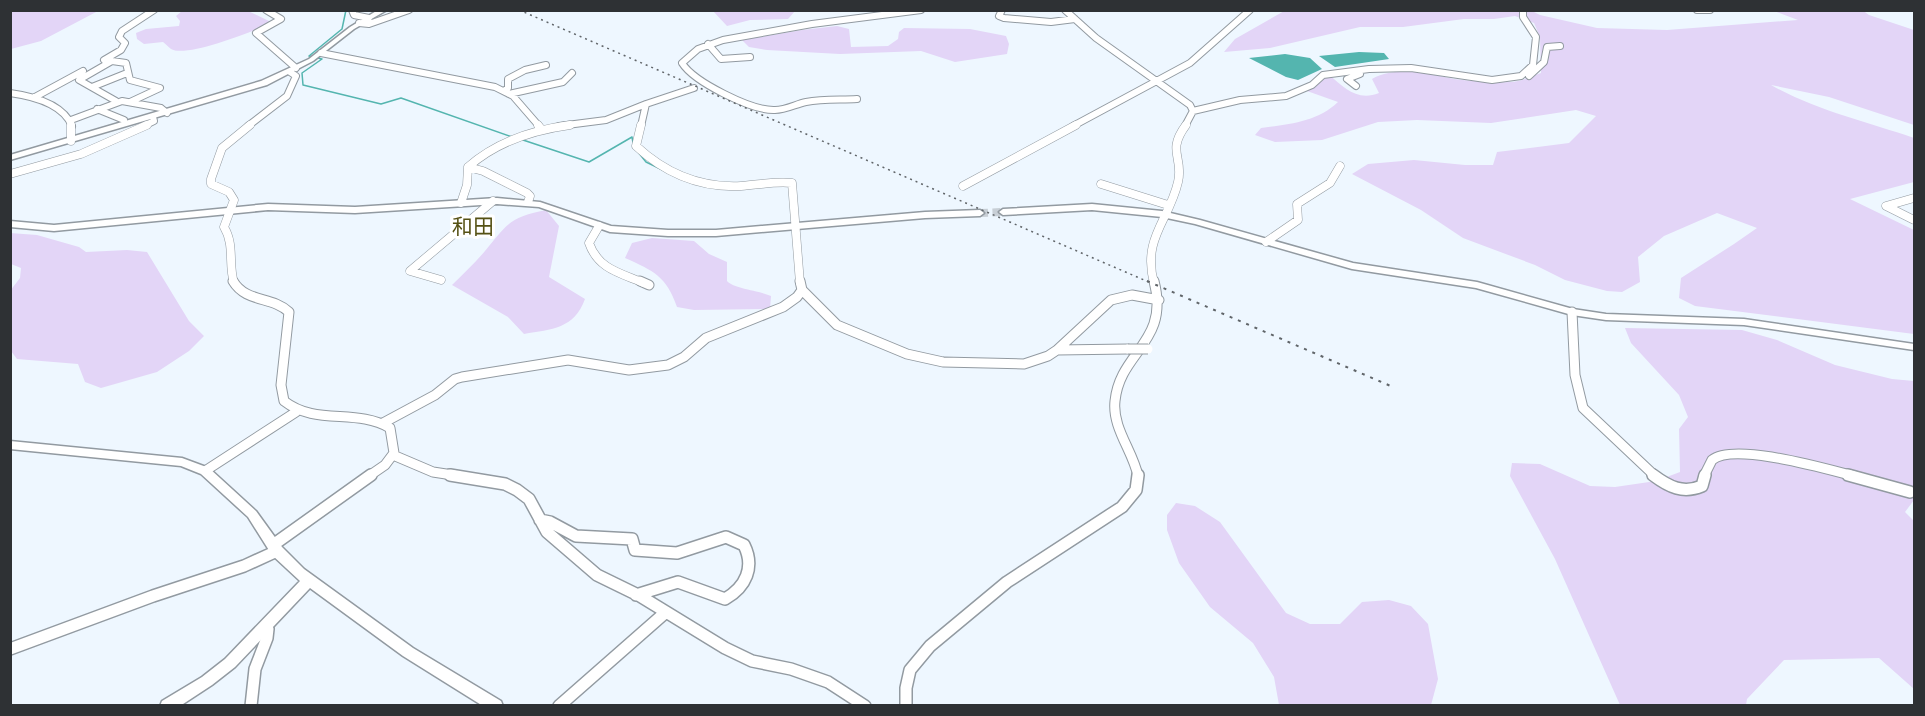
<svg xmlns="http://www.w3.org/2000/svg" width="1925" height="716" viewBox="0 0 1925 716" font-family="'Exo 2','Noto Sans JP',sans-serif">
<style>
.green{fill:#e3d5f7}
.water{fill:#54b5af}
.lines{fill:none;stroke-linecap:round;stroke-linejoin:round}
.stream{stroke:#54b5af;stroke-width:1.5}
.tertiary-tunnel{stroke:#c8cfd6;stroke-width:8;stroke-dasharray:8 4.5;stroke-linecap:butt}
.minor-far3-casing{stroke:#929aa1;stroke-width:8}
.minor-far2-casing{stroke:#929aa1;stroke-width:9}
.minor-far1-casing{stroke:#929aa1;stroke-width:11}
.minor-casing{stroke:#929aa1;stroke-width:14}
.tertiary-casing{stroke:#929aa1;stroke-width:3}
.minor-far3{stroke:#fff;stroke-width:6}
.minor-far2{stroke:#fff;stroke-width:8}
.minor-far1{stroke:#fff;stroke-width:9}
.minor{stroke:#fff;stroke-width:11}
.tertiary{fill:#fff;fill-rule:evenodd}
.rail-far1{stroke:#606569;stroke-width:1.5;stroke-dasharray:2 4;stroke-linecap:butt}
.rail{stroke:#606569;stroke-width:2;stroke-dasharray:3 6;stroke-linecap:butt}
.minor-bridge-casing{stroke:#929aa1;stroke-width:11;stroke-linecap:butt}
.minor-bridge{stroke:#fff;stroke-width:9}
.labels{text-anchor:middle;stroke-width:6;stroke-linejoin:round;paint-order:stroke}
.quarter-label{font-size:21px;fill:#555114;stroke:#fff}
</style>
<rect width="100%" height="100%" fill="#eef7ff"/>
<!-- green -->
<path class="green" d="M11 10H98V11L41 41 11 49Z
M1286 10 1532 11 1540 15 1597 28 1667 30 1798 20 1774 11 1862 10 1869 15 1914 30V125L1829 97 1771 85C1815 110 1867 122 1914 138V182L1850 199 1914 230V334L1695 306 1679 298 1681 278 1734 244 1757 228 1717 213 1664 236 1638 257 1640 282 1622 292 1607 291 1565 280 1535 265 1463 238 1421 210 1352 174 1368 164 1414 160 1465 165H1493L1497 152 1569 143 1596 116 1576 110 1491 123 1417 120 1378 122 1322 140 1275 142 1255 135 1261 128C1290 124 1317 122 1338 102L1307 91 1329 75C1344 87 1357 102 1379 93L1372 79C1396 65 1429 74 1454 79 1472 81 1491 83 1510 82 1520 82 1531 76 1541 73L1540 37 1534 23 1515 16 1494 19H1464L1403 27H1360L1270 48 1224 52 1235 39Z
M182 11H248L269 21V24C251 32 186 58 171 49 168 47 166 44 163 42L144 44 137 39 136 33 146 29 179 26 180 21 176 16Z
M713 11H795L788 19 750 20 727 26Z
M837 26 849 29 851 47 888 46 898 39 899 32 904 28 970 29 1006 36 1009 44 1007 54 955 62 921 51 840 54 767 50 749 47 742 40 802 30Z
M546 210 559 226 549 277 585 299C574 329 552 329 524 334L508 317 452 285C463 274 475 263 485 251 507 224 510 217 546 210Z
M10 233 37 235 79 247 86 252 127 250 147 252 189 321 204 336 189 351 157 372 101 388 85 382 78 364 17 359 11 351 10 291 20 278 21 268 11 264Z
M652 238 694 241 709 254 727 262V281C734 289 758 290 771 296L770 309 694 310 677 307C666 276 654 271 625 258L632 243Z
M1625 328 1742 330 1777 340 1835 365 1892 379 1914 381V500L1905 512 1914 521V689L1879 658 1784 660 1747 699 1746 705H1620L1555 559 1510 476 1512 463 1540 464 1590 486 1615 487 1656 481 1680 472 1679 429 1688 417 1679 395 1631 343Z
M1176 503 1195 506 1220 522 1286 613 1310 624H1340L1362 602 1389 600 1411 606 1428 624 1438 679 1431 705H1279L1274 677 1253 643 1210 607 1179 563 1167 530V515Z"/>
<!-- water -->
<path class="water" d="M1359 52 1384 53 1389 59 1335 67 1319 56Z
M1285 54 1310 58 1322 69 1298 80 1286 77 1249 58Z"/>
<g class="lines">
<!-- stream -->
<path class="stream" d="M346 10 342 29 309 56 322 59 302 73 303 85 381 104 401 98 512 137
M520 139 589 162 632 137 634 148
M638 152 646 162 667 172"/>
<!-- tertiary-tunnel -->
<path class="tertiary-tunnel" d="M980 213 1003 212"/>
<defs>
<path id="minor-far3" d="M266 10 281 19 256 33 296 68
M352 10 354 15 369 18
M1002 10 999 16 1004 18 1051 22 1075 19
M1065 10 1096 38 1190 105 1193 111 1185 126
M1697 10H1710
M359 23 369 24 409 10
M708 44 721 59 750 57
M321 53 495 87 513 96 539 126
M104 60 121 50 125 43 119 37 122 31 154 10
M1529 76 1544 62 1547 47 1560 46
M1356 86 1347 79 1360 74
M92 87 127 73
M504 91 508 88V79L525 70 546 65
M10 93C32 96 63 104 72 126
M509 94 563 82 572 73
M35 97 83 71
M857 99C840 100 823 99 806 102 796 104 786 110 775 110 752 111 694 82 682 63L698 49 723 40 812 24 921 10
M116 101 79 80 112 61 126 63 130 80 160 88 130 102
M97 109 124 120
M1193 111 1240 100 1286 96 1312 85 1323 75 1369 69 1411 68 1492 80 1521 76 1533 65 1536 37 1523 17V10
M71 120 122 101 161 108 167 113
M144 126 154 121 153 117
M248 126 287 96 296 76 290 72
M559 126 606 120 646 104
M641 126 646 104 694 88
M1073 126 1190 63 1250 10"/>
<path id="minor-far2" d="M538 125 541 129
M641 125 636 146C665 173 701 188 741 186 758 185 775 181 792 183L800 283
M71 141V125
M468 167 483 171 527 193 530 196 528 202
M10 174 81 154 147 125
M1101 184 1168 205
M963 186 1076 125
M1914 198 1886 206 1914 220
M461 203 467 185 468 167C496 142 533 130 570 125
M599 226 589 243C598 269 620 273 644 283
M1266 242 1298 220 1297 204 1330 183 1340 166
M441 280 410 271 493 201
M234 283C228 264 235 245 224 227L234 200 229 192 211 184V179L222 148 250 125
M1154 283C1142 238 1169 221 1178 182 1184 157 1166 152 1186 125"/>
<path id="minor-far1" d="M233 281C246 303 272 296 289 312L281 385 284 401C316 426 356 408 390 428L394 453 385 465 369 476
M640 281 649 285
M800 281 802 290 837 325 907 354 943 362 1024 364 1048 356 1057 350 1111 300 1132 295 1159 300
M1572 312 1575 375 1583 408 1655 476
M1057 350 1128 349
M383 423 435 395 455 379 462 377 568 360 629 370 668 365 684 357 706 338 783 307 797 297 802 290
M393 455 433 472 459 476
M205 471 296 412
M1138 476C1133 451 1112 428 1115 401 1120 351 1170 343 1154 281
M1704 476 1712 460C1734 442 1826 469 1854 476"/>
<path id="minor" d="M450 475 505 484 517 490 529 499 547 532 597 575 640 596 725 648 752 661 791 669 828 682 865 706
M1653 475C1669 487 1683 494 1702 486L1705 475
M1848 475 1910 492
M540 520 550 522 576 536 632 539 635 550 677 553 726 537 744 545C755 567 746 587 725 599L678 582 636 595
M273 545 371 475
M10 649 153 596 244 566 277 551
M251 706 255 669 267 638 268 629 265 627
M559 706 666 612
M906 706V688L910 670 930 646 1007 582 1122 507 1136 490 1138 475"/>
<path id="tertiary" d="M378 10H387L354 29 313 61 267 85 10 160V155L261 81 309 59 350 27Z
M497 198 540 202 611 226 668 230H716L925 212 980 210 984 213 980 216 925 218 716 236H668L610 232 539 207 497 204 355 213 268 210 54 231 10 227V221L54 225 268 204 355 207Z
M1092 204 1162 211 1200 220 1353 263 1477 282 1573 309 1606 314 1744 319 1914 344V350L1744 325 1606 320 1572 315 1476 288 1352 269 1195 224 1162 217 1092 210 1003 215 999 212 1003 209Z
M10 441 182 458 209 468 256 511 282 547 304 569 413 648 501 701 503 706H483L403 656 310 588 235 667 212 685 180 706H160L162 701 202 677 225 659 300 581 272 555 248 517 201 474 181 466 10 449Z"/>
</defs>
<!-- minor-far3 casing -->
<use href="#minor-far3" class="minor-far3-casing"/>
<!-- minor-far2 casing -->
<use href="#minor-far2" class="minor-far2-casing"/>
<!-- minor-far1 casing -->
<use href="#minor-far1" class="minor-far1-casing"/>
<!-- minor casing -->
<use href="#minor" class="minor-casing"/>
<!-- tertiary casing -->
<use href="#tertiary" class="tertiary-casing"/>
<!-- minor-far3 -->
<use href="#minor-far3" class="minor-far3"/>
<!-- minor-far2 -->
<use href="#minor-far2" class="minor-far2"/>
<!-- minor-far1 -->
<use href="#minor-far1" class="minor-far1"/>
<!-- minor -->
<use href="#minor" class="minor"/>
<!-- tertiary -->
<use href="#tertiary" class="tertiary"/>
<!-- rail-far1 -->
<path class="rail-far1" d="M519 10 1151 283"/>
<!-- rail -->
<path class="rail" d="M1147 281 1393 387"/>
<defs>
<path id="minor-bridge" d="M1128 349H1148"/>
</defs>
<!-- minor-bridge casing -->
<use href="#minor-bridge" class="minor-bridge-casing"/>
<!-- minor-bridge -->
<use href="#minor-bridge" class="minor-bridge"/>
</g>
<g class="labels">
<!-- quarter labels -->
<g class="quarter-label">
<text x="473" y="234">和田</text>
</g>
</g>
<!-- border -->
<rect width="1925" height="716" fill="none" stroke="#2e3134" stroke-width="24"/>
</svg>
